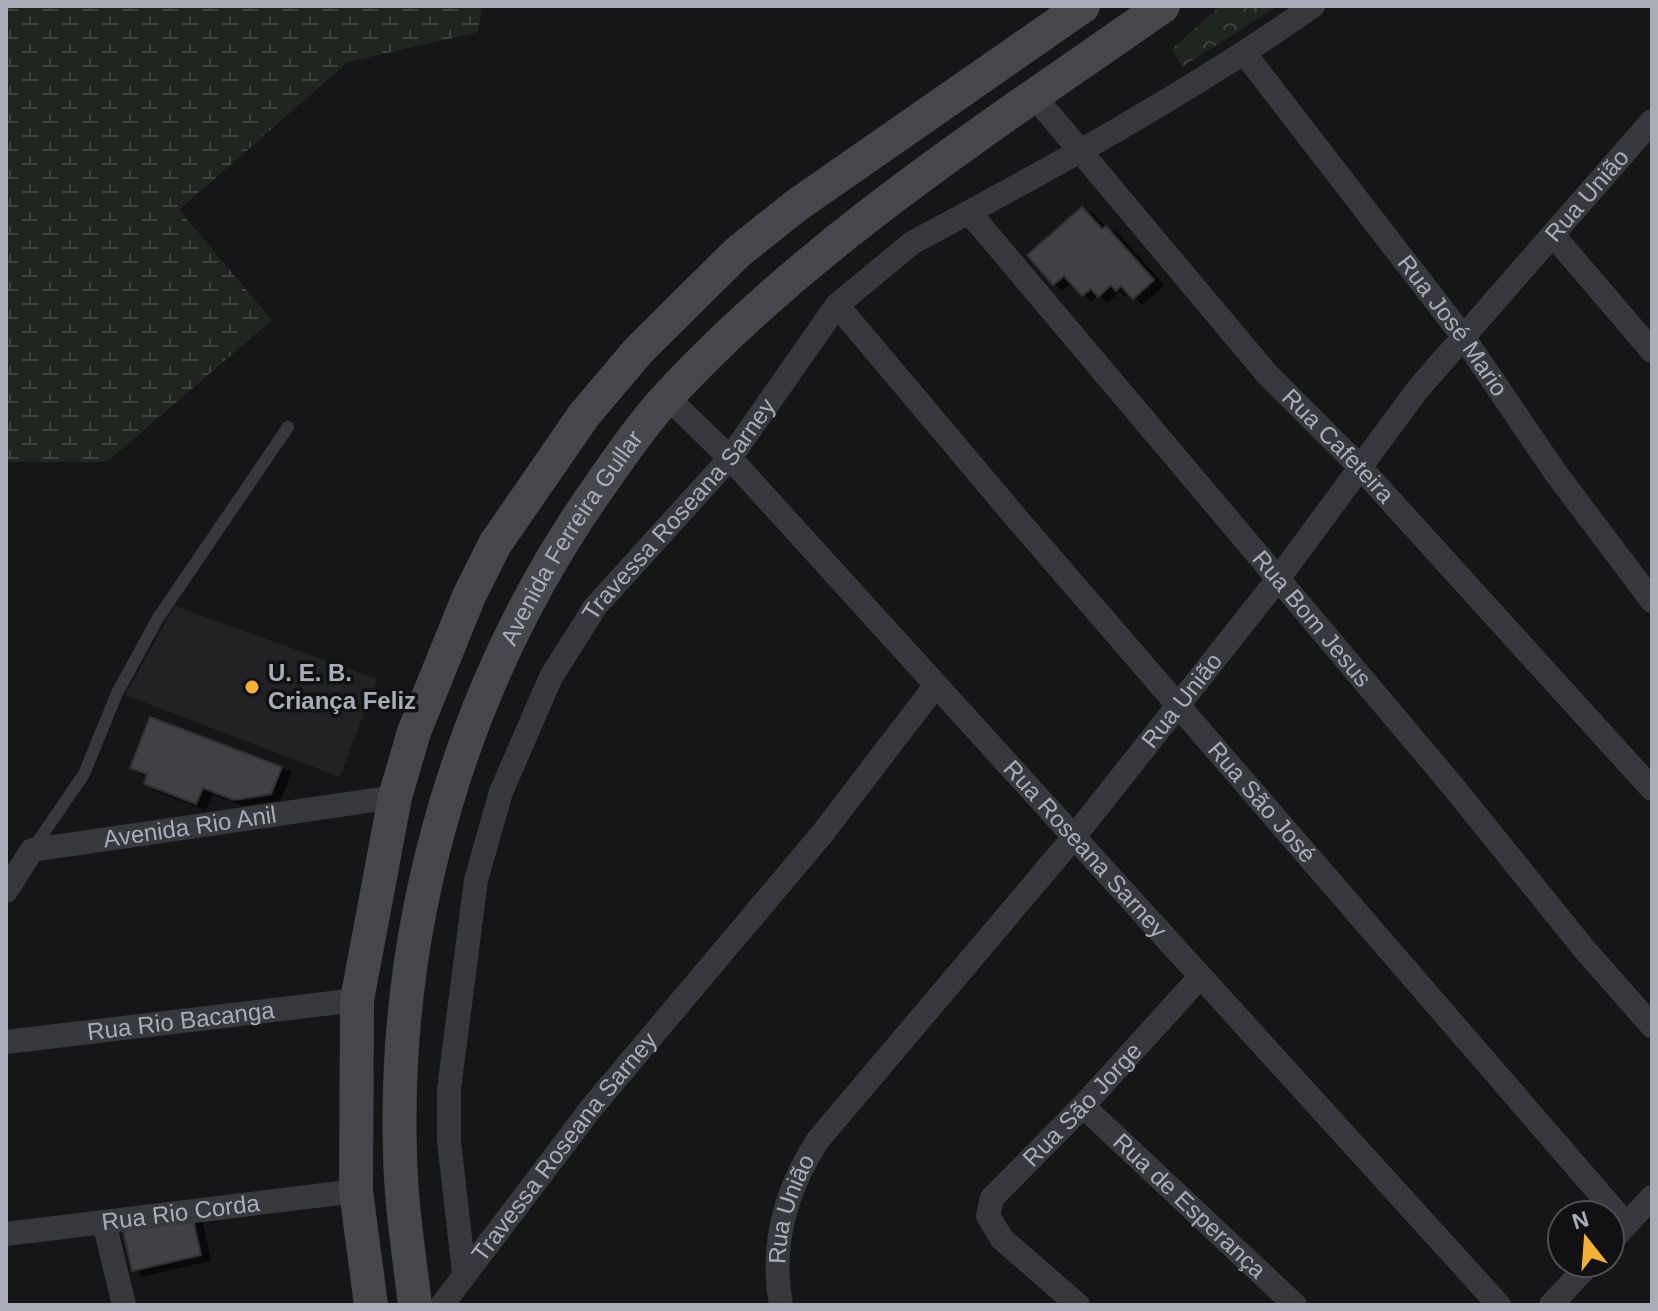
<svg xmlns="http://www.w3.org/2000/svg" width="1658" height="1311" viewBox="0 0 1658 1311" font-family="Arial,sans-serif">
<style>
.built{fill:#222225}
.wetland{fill:url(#wetland-marsh)}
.park{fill:url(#park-crowns)}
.building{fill:#404145;stroke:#303034;stroke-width:2;filter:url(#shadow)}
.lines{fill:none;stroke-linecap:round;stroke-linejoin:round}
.lane{stroke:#37383d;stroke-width:12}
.street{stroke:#37383d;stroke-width:24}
.secondary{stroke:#45474d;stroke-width:34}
.poi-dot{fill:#f2b134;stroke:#111113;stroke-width:3}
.labels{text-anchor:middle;stroke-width:7;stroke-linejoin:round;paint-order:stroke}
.street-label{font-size:24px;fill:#a8adb8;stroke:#111113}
.poi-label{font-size:24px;font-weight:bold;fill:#a8adb8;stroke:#111113;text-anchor:start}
</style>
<defs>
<pattern id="wetland-marsh" width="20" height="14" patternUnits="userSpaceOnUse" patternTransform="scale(2)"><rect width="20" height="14" fill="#1e261f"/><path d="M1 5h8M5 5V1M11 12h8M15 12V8" fill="none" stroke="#3c433d"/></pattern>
<pattern id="park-crowns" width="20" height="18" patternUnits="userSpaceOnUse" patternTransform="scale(2)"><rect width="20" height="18" fill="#1e261f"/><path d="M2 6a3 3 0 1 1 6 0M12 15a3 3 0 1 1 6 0" fill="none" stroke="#3c433d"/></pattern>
<filter id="shadow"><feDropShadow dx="9" dy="5" stdDeviation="0" flood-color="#0009"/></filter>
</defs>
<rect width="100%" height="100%" fill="#161618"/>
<!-- built -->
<path class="built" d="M175 606 377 679 340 777 125 695Z"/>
<!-- wetland -->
<path class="wetland" d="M6 6H482L478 32 348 62 179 210 272 320 107 462H6Z"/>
<!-- park -->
<path class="park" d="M1220 6H1278L1182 67 1172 49Z"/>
<!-- building -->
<path class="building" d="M1082 207 1102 229 1106 226 1154 280 1133 299 1121 286 1116 291 1111 285 1098 297 1091 289 1082 296 1064 276 1053 285 1027 255Z
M150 717 282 767 271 794 234 800 203 788 196 804 144 784 147 774 130 768Z
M192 1215 201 1255 132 1271 123 1231Z"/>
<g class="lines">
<!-- lane -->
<path class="lane" d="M34 847 84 774 117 693 158 618 288 427"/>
<!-- street -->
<g class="street">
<path id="s1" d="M1245 54 1462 335 1555 472 1652 601"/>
<path id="s2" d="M1034 96 1267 374 1360 467 1652 789"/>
<path id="s3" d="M969 212 1451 784 1585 950 1652 1026"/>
<path d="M1553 235 1652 351"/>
<path id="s4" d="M837 305 1018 520 1626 1224"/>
<path id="s5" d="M667 397 730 458 1499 1305"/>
<path id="s6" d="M6 891 32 850 395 797"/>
<path id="s7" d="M6 1042 357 1000"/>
<path id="s8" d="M1083 1106 1295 1305"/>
<path d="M104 1222 124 1305"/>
<path id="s9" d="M6 1234 356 1191"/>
<path d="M1610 1242 1652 1197"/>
<path id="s10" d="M464 1273 449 1141V1089L476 880 501 792 551 677 595 607 730 458 837 305 912 243C1049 169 1185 96 1313 6"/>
<path id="s11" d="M442 1305 593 1106 822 834 936 685"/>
<path id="s12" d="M781 1305C770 1245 785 1191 818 1140L1074 837 1278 579 1418 389 1652 121"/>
<path id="s13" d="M1078 1305 1002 1239 988 1216 992 1198 1083 1106 1200 977"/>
<path d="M1551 1305 1590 1263"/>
</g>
<!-- secondary -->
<g class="secondary">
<path d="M371 1305 356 1191 357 1000 395 797 414 732 469 596 495 544 584 415 639 350 738 252 797 205 1083 6"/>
<path id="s14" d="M415 1305C409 1254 401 1204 400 1153 393 916 464 677 601 484 622 454 644 422 669 395 812 241 992 126 1163 6"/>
</g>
</g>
<!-- markers -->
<circle class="poi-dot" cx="252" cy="687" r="8"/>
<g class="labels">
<!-- street labels -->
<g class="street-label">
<text dy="8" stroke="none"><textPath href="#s12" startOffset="1392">Rua União</textPath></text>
<text dy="8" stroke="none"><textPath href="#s1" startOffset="342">Rua José Mario</textPath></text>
<text dy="8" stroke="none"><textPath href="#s2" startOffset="464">Rua Cafeteira</textPath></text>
<text dy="8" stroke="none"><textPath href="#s10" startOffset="824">Travessa Roseana Sarney</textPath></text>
<text dy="8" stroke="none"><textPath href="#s14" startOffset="802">Avenida Ferreira Gullar</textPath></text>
<text dy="8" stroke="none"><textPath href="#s3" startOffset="532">Rua Bom Jesus</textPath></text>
<text dy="8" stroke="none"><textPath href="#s12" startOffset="744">Rua União</textPath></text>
<text dy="8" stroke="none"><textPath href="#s4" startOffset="654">Rua São José</textPath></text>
<text dy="8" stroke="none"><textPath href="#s6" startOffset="208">Avenida Rio Anil</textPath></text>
<text dy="8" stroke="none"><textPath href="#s5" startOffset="616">Rua Roseana Sarney</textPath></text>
<text dy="8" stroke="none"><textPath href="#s7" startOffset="176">Rua Rio Bacanga</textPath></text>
<text dy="8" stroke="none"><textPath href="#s13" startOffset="276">Rua São Jorge</textPath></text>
<text dy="8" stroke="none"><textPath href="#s11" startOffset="200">Travessa Roseana Sarney</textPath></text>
<text dy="8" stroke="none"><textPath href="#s8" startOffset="146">Rua de Esperança</textPath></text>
<text dy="8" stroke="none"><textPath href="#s12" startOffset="98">Rua União</textPath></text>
<text dy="8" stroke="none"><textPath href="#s9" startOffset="176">Rua Rio Corda</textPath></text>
</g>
<!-- poi labels -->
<g class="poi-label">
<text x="268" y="681">U. E. B.<tspan x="268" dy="28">Criança Feliz</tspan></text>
</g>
</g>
<!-- border -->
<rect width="1658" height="1311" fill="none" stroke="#a8adb8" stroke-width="16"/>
<!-- north arrow -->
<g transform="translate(1586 1239) rotate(343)"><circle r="38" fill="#111113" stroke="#4d4f55" stroke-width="2"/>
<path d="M0-6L14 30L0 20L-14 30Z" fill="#f2b134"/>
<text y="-12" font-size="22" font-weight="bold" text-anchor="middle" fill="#a8adb8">N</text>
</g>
</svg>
